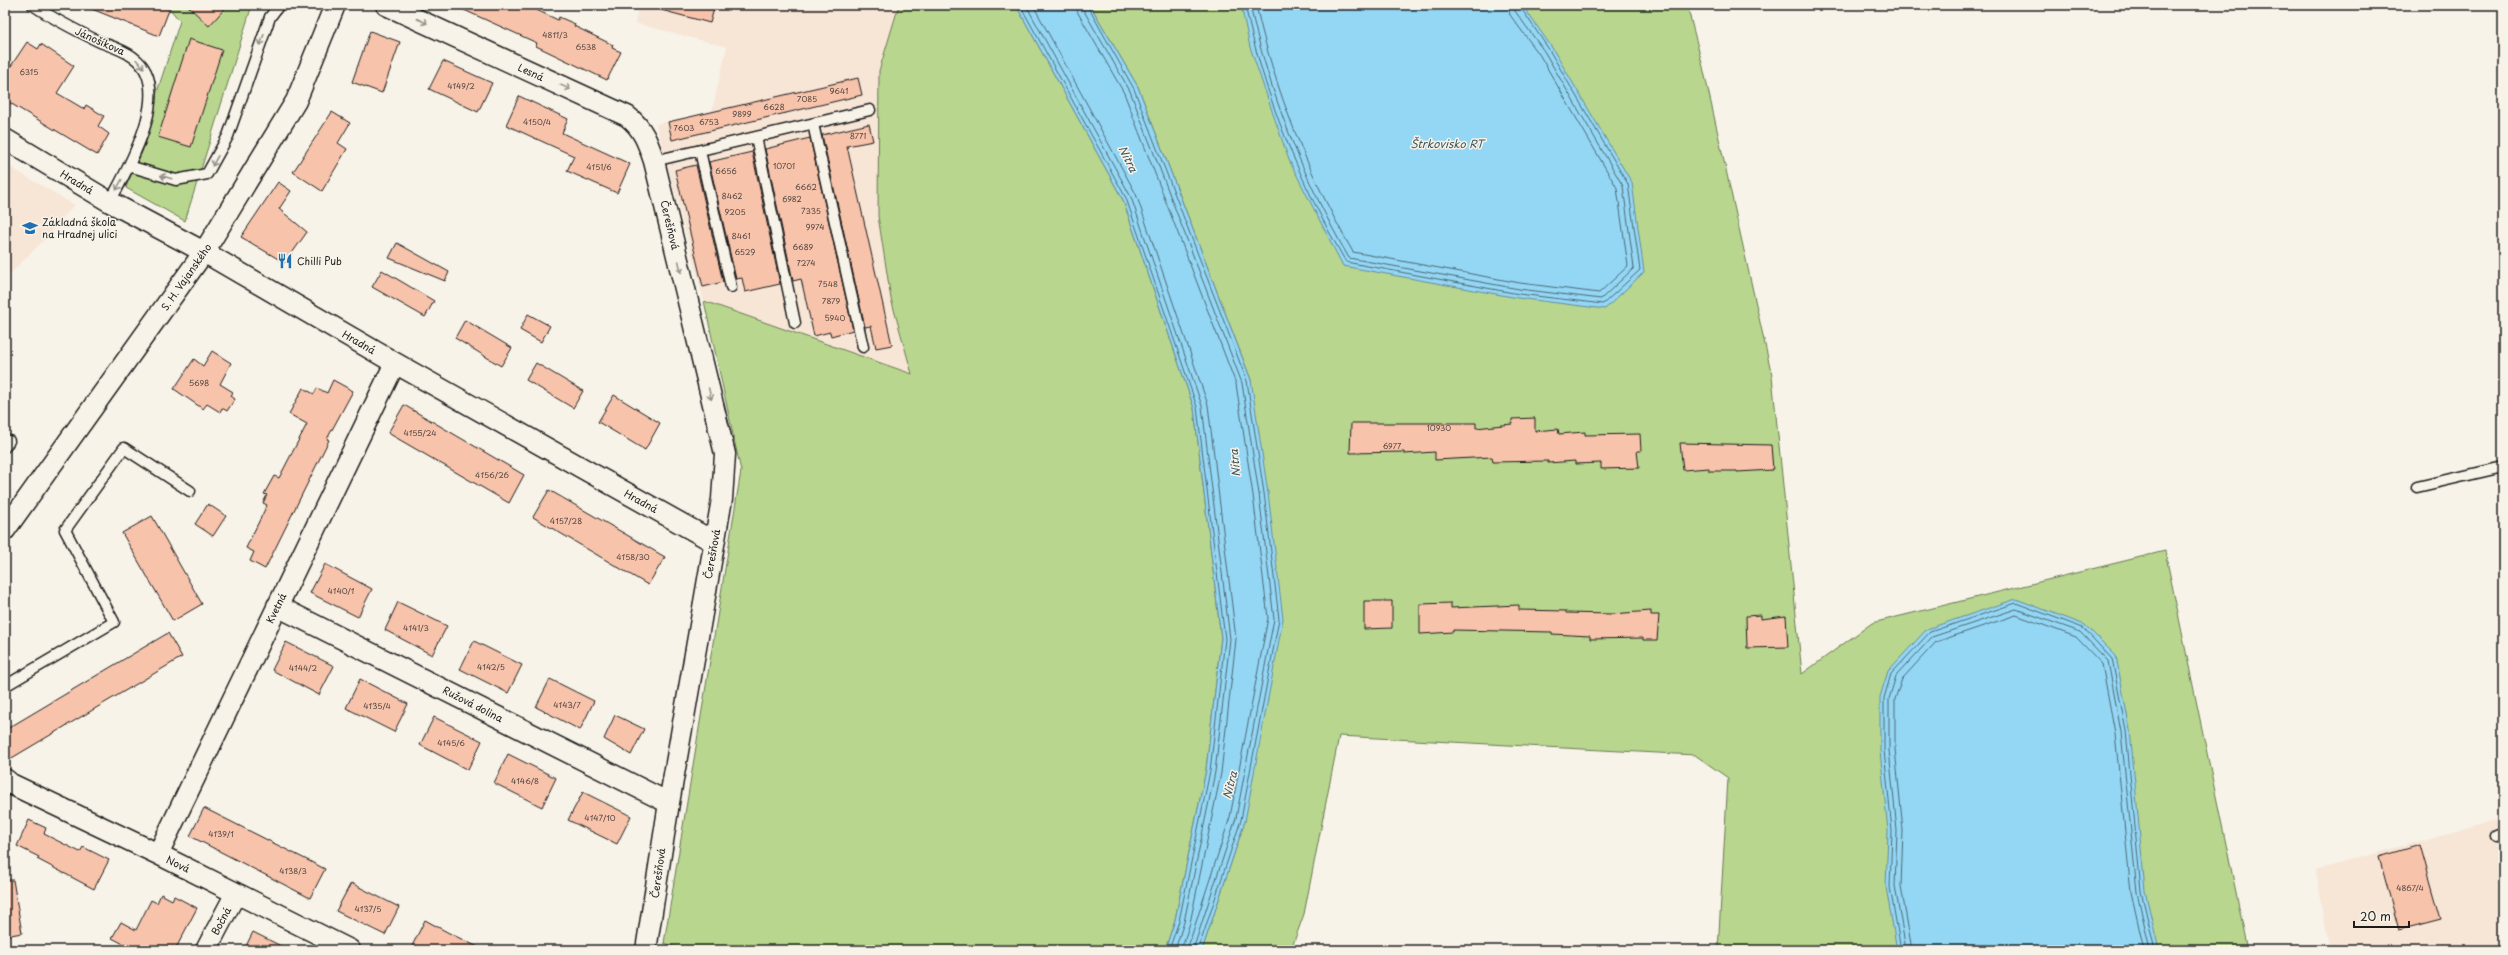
<svg xmlns="http://www.w3.org/2000/svg" width="2508" height="955" viewBox="0 0 2508 955" font-family="'Playpen Sans',sans-serif">
<style>
.built{fill:#f7e5d6}
.green{fill:#b8d68e;stroke:#6a7955}
.water{fill:#94d7f5;stroke:#648c9e}
.lines{fill:none;stroke-linecap:round;stroke-linejoin:round}
.shore{stroke:#4c6773;stroke-width:1}
.building{fill:#f8c3ab;stroke:#1c1c1c}
.service-casing{stroke:#1c1c1c;stroke-width:13}
.minor-casing{stroke:#1c1c1c;stroke-width:23}
.service{stroke:#f7f3e8;stroke-width:10}
.minor{stroke:#f7f3e8;stroke-width:20}
.oneway{stroke:#94928c}
.labels{text-anchor:middle;stroke-width:3;stroke-linejoin:round;paint-order:stroke}
.number-label{font-size:8px;fill:#534640}
.street-label{font-size:10px;fill:#1c1c1c;stroke:#f7f3e8}
.poi-label{font-size:10px;fill:#1c1c1c;stroke:#f7f3e8;text-anchor:start}
.water-label{font-size:11px;font-style:italic;fill:#40545d;stroke:#f7f3e8}
</style>
<rect width="100%" height="100%" fill="#f7f3e8"/>
<filter id="ink" filterUnits="userSpaceOnUse"><feTurbulence type="fractalNoise" baseFrequency=".025" numOctaves="2"/><feDisplacementMap in="SourceGraphic" scale="8" xChannelSelector="R" yChannelSelector="G"/><feConvolveMatrix kernelMatrix="1 2 1 2 8 2 1 2 1" color-interpolation-filters="sRGB"/></filter>
<g filter="url(#ink)">
<!-- built -->
<path class="built" d="M639 5H899L879 71 891 299 912 375 704 301 656 124 712 111 727 47 635 23Z
M5 164 74 205 45 239 5 279Z
M2503 818V950H2330L2316 870Z"/>
<!-- green -->
<path class="green" d="M161 5H252L185 221 126 188 180 21 169 8Z
M899 5H1016L1123 200 1194 408 1221 638 1206 770 1175 920 1165 950H685L664 943 741 471 704 301 912 374 891 299 878 216 879 71Z
M1090 5H1687L1703 67 1772 376 1802 674 1872 623 2165 551 2248 950H1718L1728 778 1695 755 1339 736 1304 914 1291 950H1202L1245 821 1251 380 1138 87Z"/>
<!-- water -->
<path class="water" d="M1016 5H1090L1138 87 1251 380 1268 493 1283 619 1245 821 1202 950H1165L1175 920 1206 770 1221 638 1194 408 1123 200Z
M1241 5H1522L1551 46 1632 183 1644 272 1605 309 1518 298 1343 266 1289 160 1250 47Z
M2016 599 2085 625 2116 656 2130 730 2145 891 2159 950H1897L1886 887 1888 831 1880 750V697L1888 671 1927 629Z"/>
<g class="lines">
<!-- shore -->
<path class="shore" d="M1020 5 1126 198 1197 407 1225 639 1210 771 1179 921 1169 950
M1026 5 1131 197 1202 406 1230 639 1215 772 1184 922 1175 950
M1033 5 1136 194 1208 405 1236 639 1221 773 1190 923 1181 950
M1076 5 1078 13 1124 93 1236 384 1253 495 1268 618 1230 817 1187 950
M1082 5 1084 11 1130 91 1242 383 1259 494 1274 619 1236 818 1193 950
M1087 5 1134 89 1247 381 1264 493 1279 619 1241 820 1198 950
M1245 5C1264 95 1300 183 1346 262L1519 294 1603 304 1640 270 1628 184 1548 48 1519 5
M1250 5C1269 93 1304 180 1349 258L1519 289 1601 299 1634 268 1623 186 1544 51 1515 11 1514 5
M1256 5C1275 91 1309 176 1353 252L1520 283 1599 293 1628 266 1617 188 1539 54 1510 15 1508 5
M1901 950 1890 887 1892 831 1884 750V698L1891 674 1930 632 2016 603 2083 628 2112 659 2126 731 2141 891 2155 950
M1906 950 1895 886 1897 831 1889 750V699L1896 676 1932 637 2016 609 2080 632 2108 661 2121 732 2137 892 2150 950
M1912 950 1901 886 1903 830 1895 749V699L1902 679 1936 642 2016 615 2076 637 2102 664 2115 733 2131 892 2144 950"/>
</g>
<!-- building -->
<path class="building" d="M82 5H171L159 36Z
M187 5H228L209 26Z
M453 5H526L558 20 559 17 575 24 574 26 613 45 612 48 621 52 607 80 536 46 537 43Z
M662 5H715L710 23 661 10Z
M370 31 400 42 382 93 352 82Z
M189 39 222 50 191 147 158 137Z
M27 42 38 49 41 44 74 66 57 93 84 109 86 105 104 116 98 126 109 134 97 155 5 100V63L11 66Z
M443 61 492 83 478 112 429 89Z
M858 78 862 95 672 140 668 122Z
M519 96 568 119 562 133 630 164 617 193 567 171 574 156 506 125Z
M332 112 350 123 338 143 347 149 322 191 293 172Z
M869 124 873 141 847 146 892 345 876 348 871 326 865 327 822 135Z
M810 138 853 330 831 336 830 332 814 336 801 279 793 281 765 149Z
M752 152 780 284 745 292 742 278 736 279 709 162Z
M696 165 723 282 703 287 675 170Z
M278 182 291 191 279 209 307 232 285 263 241 237Z
M397 243 449 272 445 281 389 258Z
M382 270 434 301 425 317 372 287Z
M528 314 550 326 541 342 520 330Z
M465 320 512 348 501 366 455 338Z
M212 351 231 363 220 384 233 392 231 396 235 399 227 411 222 408 220 412 207 404 203 409 174 389 194 359 203 366Z
M536 363 583 391 573 408 526 380Z
M333 380 353 391 327 439 329 440 265 569 250 561 254 552 246 548 267 505 263 503 267 495 264 494 274 476 279 478 307 424 289 414 303 388 314 394 317 388 327 393Z
M614 395 660 423 645 450 598 422Z
M404 405 524 475 509 503 388 433Z
M1535 418V431L1558 429 1559 434 1585 432V435L1640 434 1641 451H1637L1639 468 1601 469V463L1575 464V461L1548 463V461L1493 462 1492 457 1435 460V452L1404 454V452L1350 453 1351 423H1476V428L1512 424V419Z
M1680 443 1771 445 1773 470 1737 472V471H1709V468L1683 470Z
M549 490 665 557 648 585 533 517Z
M208 504 226 516 213 536 195 524Z
M152 516 202 604 173 621 122 533Z
M325 564 372 589 358 617 310 593Z
M1364 601H1392V628L1364 629Z
M398 602 447 626 432 655 385 630Z
M1451 603V608L1519 605V610L1566 611V613L1612 614 1651 611V615H1659L1657 640H1643V638L1590 639V636L1552 634V632L1453 630V632L1420 634V604Z
M1761 615V619L1786 616 1788 647 1747 648 1746 616Z
M168 633 182 657 5 762V730Z
M474 641 522 665 508 693 460 669Z
M286 642 334 666 319 695 272 670Z
M360 679 408 704 394 732 346 708Z
M550 679 594 701 580 730 536 707Z
M615 715 644 729 631 755 604 739Z
M434 717 482 741 468 770 420 745Z
M508 754 556 778 542 807 494 783Z
M583 792 631 816 617 844 568 820Z
M204 808 325 869 310 898 190 836Z
M29 820 46 828 44 834 80 852 83 847 109 860 94 889 37 859 39 857 17 846Z
M2420 845 2441 919 2399 930 2379 857Z
M5 880H13L22 933 5 936Z
M351 883 399 907 385 935 336 911Z
M161 894 172 900 174 896 197 908 175 950H135L112 938 121 922 136 930 151 900 157 903Z
M425 920 449 933 484 950H410Z
M253 932 289 950H244Z"/>
<g class="lines">
<defs>
<path id="service" d="M33 5C55 20 77 31 100 42 111 46 124 50 133 57 176 87 128 168 110 202
M813 124 863 347
M756 137 795 323
M700 151 731 287
M654 161 870 110
M129 166 176 180 207 174 228 136 270 17 279 5
M5 447 9 441
M2417 487 2503 467
M5 686 114 622 65 530 124 448 190 491
M2495 836 2503 834"/>
<path id="minor" d="M386 5 627 116C643 128 648 143 654 161L725 454 722 499 669 803 646 950
M5 139 110 202 204 252 395 363 714 542
M5 530 204 252 296 101 335 5
M277 606 669 803
M5 779 11 784 158 854 350 950
M158 854 395 363
M206 950 236 893"/>
</defs>
<!-- service casing -->
<use href="#service" class="service-casing"/>
<!-- minor casing -->
<use href="#minor" class="minor-casing"/>
<!-- service -->
<use href="#service" class="service"/>
<!-- minor -->
<use href="#minor" class="minor"/>
</g>
<!-- one-way arrows -->
<defs><path id="oneway-shaft" d="M-6 0H5M1.5-3L5.5 0L1.5 3" fill="none" stroke-width="1.6" stroke-linecap="round" stroke-linejoin="round"/></defs>
<g class="oneway">
<use href="#oneway-shaft" transform="translate(422 21) rotate(25)"/>
<use href="#oneway-shaft" transform="translate(262 40) rotate(109)"/>
<use href="#oneway-shaft" transform="translate(140 64) rotate(48)"/>
<use href="#oneway-shaft" transform="translate(565 87) rotate(25)"/>
<use href="#oneway-shaft" transform="translate(215 161) rotate(119)"/>
<use href="#oneway-shaft" transform="translate(166 177) rotate(-164)"/>
<use href="#oneway-shaft" transform="translate(119 185) rotate(118)"/>
<use href="#oneway-shaft" transform="translate(680 267) rotate(77)"/>
<use href="#oneway-shaft" transform="translate(710 394) rotate(77)"/>
</g>
</g>
<!-- icons -->
<defs>
<symbol id="school-bare" viewBox="-9 -9 18 18"><path d="M0-5L7-2L0 1L-7-2ZM-4 1L0 2.5L4 1V4Q0 6-4 4Z" fill="#1f6fb2" stroke="#f7f3e8" stroke-width="2.5" paint-order="stroke"/></symbol>
<symbol id="restaurant-bare" viewBox="-9 -9 18 18"><path d="M-5-6h1v4h1v-4h1v4h1v-4h1v5L-1.5 .5V6h-2V.5L-5-1ZM5-6V6H3V1.5H1.5Q1.5-4 5-6Z" fill="#1f6fb2" stroke="#f7f3e8" stroke-width="2.5" paint-order="stroke"/></symbol>
</defs>
<g fill-rule="evenodd">
<use href="#school-bare" x="19" y="217" width="22" height="22"/>
<use href="#restaurant-bare" x="274" y="250" width="22" height="22"/>
</g>
<g class="labels">
<!-- number labels -->
<g class="number-label">
<text x="555" y="38">4811/3</text>
<text x="586" y="50">6538</text>
<text x="29" y="75">6315</text>
<text x="461" y="89">4149/2</text>
<text x="839" y="94">9641</text>
<text x="807" y="102">7085</text>
<text x="774" y="110">6628</text>
<text x="742" y="117">9899</text>
<text x="537" y="125">4150/4</text>
<text x="709" y="125">6753</text>
<text x="684" y="131">7603</text>
<text x="858" y="139">8771</text>
<text x="784" y="169">10701</text>
<text x="599" y="170">4151/6</text>
<text x="726" y="174">6656</text>
<text x="806" y="190">6662</text>
<text x="732" y="199">8462</text>
<text x="792" y="202">6982</text>
<text x="811" y="214">7335</text>
<text x="735" y="215">9205</text>
<text x="815" y="230">9974</text>
<text x="741" y="239">8461</text>
<text x="803" y="250">6689</text>
<text x="745" y="255">6529</text>
<text x="806" y="266">7274</text>
<text x="828" y="287">7548</text>
<text x="831" y="304">7879</text>
<text x="835" y="321">5940</text>
<text x="199" y="386">5698</text>
<text x="1439" y="431">10930</text>
<text x="420" y="436">4155/24</text>
<text x="1392" y="449">6977</text>
<text x="492" y="478">4156/26</text>
<text x="566" y="524">4157/28</text>
<text x="633" y="560">4158/30</text>
<text x="341" y="594">4140/1</text>
<text x="416" y="631">4141/3</text>
<text x="491" y="670">4142/5</text>
<text x="303" y="671">4144/2</text>
<text x="567" y="708">4143/7</text>
<text x="377" y="709">4135/4</text>
<text x="451" y="746">4145/6</text>
<text x="525" y="784">4146/8</text>
<text x="600" y="821">4147/10</text>
<text x="221" y="837">4139/1</text>
<text x="293" y="874">4138/3</text>
<text x="2410" y="891">4867/4</text>
<text x="368" y="912">4137/5</text>
</g>
<!-- street labels -->
<g class="street-label">
<text transform="translate(100 41) rotate(24)" y="4">Jánošíkova</text>
<text transform="translate(531 72) rotate(25)" y="4">Lesná</text>
<text transform="translate(77 182) rotate(31)" y="4">Hradná</text>
<text transform="translate(670 225) rotate(77)" y="4">Čerešňová</text>
<text transform="translate(186 277) rotate(-55)" y="4">S. H. Vajanského</text>
<text transform="translate(359 342) rotate(30)" y="4">Hradná</text>
<text transform="translate(641 501) rotate(29)" y="4">Hradná</text>
<text transform="translate(712 554) rotate(-80)" y="4">Čerešňová</text>
<text transform="translate(276 608) rotate(-64)" y="4">Kvetná</text>
<text transform="translate(473 704) rotate(27)" y="4">Ružová dolina</text>
<text transform="translate(178 864) rotate(26)" y="4">Nová</text>
<text transform="translate(658 873) rotate(-82)" y="4">Čerešňová</text>
<text transform="translate(221 921) rotate(-62)" y="4">Bočná</text>
</g>
<!-- poi labels -->
<g class="poi-label">
<text x="42" y="226">Základná škola<tspan x="42" dy="12">na Hradnej ulici</tspan></text>
<text x="297" y="265">Chilli Pub</text>
</g>
<!-- water labels -->
<g class="water-label">
<text x="1447" y="148">Štrkovisko RT</text>
<text transform="translate(1128 159) rotate(64)" y="4">Nitra</text>
<text transform="translate(1235 463) rotate(-95)" y="4">Nitra</text>
<text transform="translate(1230 785) rotate(-75)" y="4">Nitra</text>
</g>
</g>
<!-- margin -->
<rect width="2508" height="955" fill="none" stroke="#f7f3e8" stroke-width="20"/>
<rect x="10" y="10" width="2488" height="935" fill="none" stroke="#1c1c1c" stroke-width="1.5" filter="url(#ink)"/>
<!-- scale -->
<path d="M2354 921v6h55v-6" fill="none" stroke="#1c1c1c" stroke-width="2"/>
<text x="2360" y="921" font-size="12" fill="#1c1c1c" stroke="#f7f3e8" stroke-width="3" paint-order="stroke">20 m</text>
</svg>
